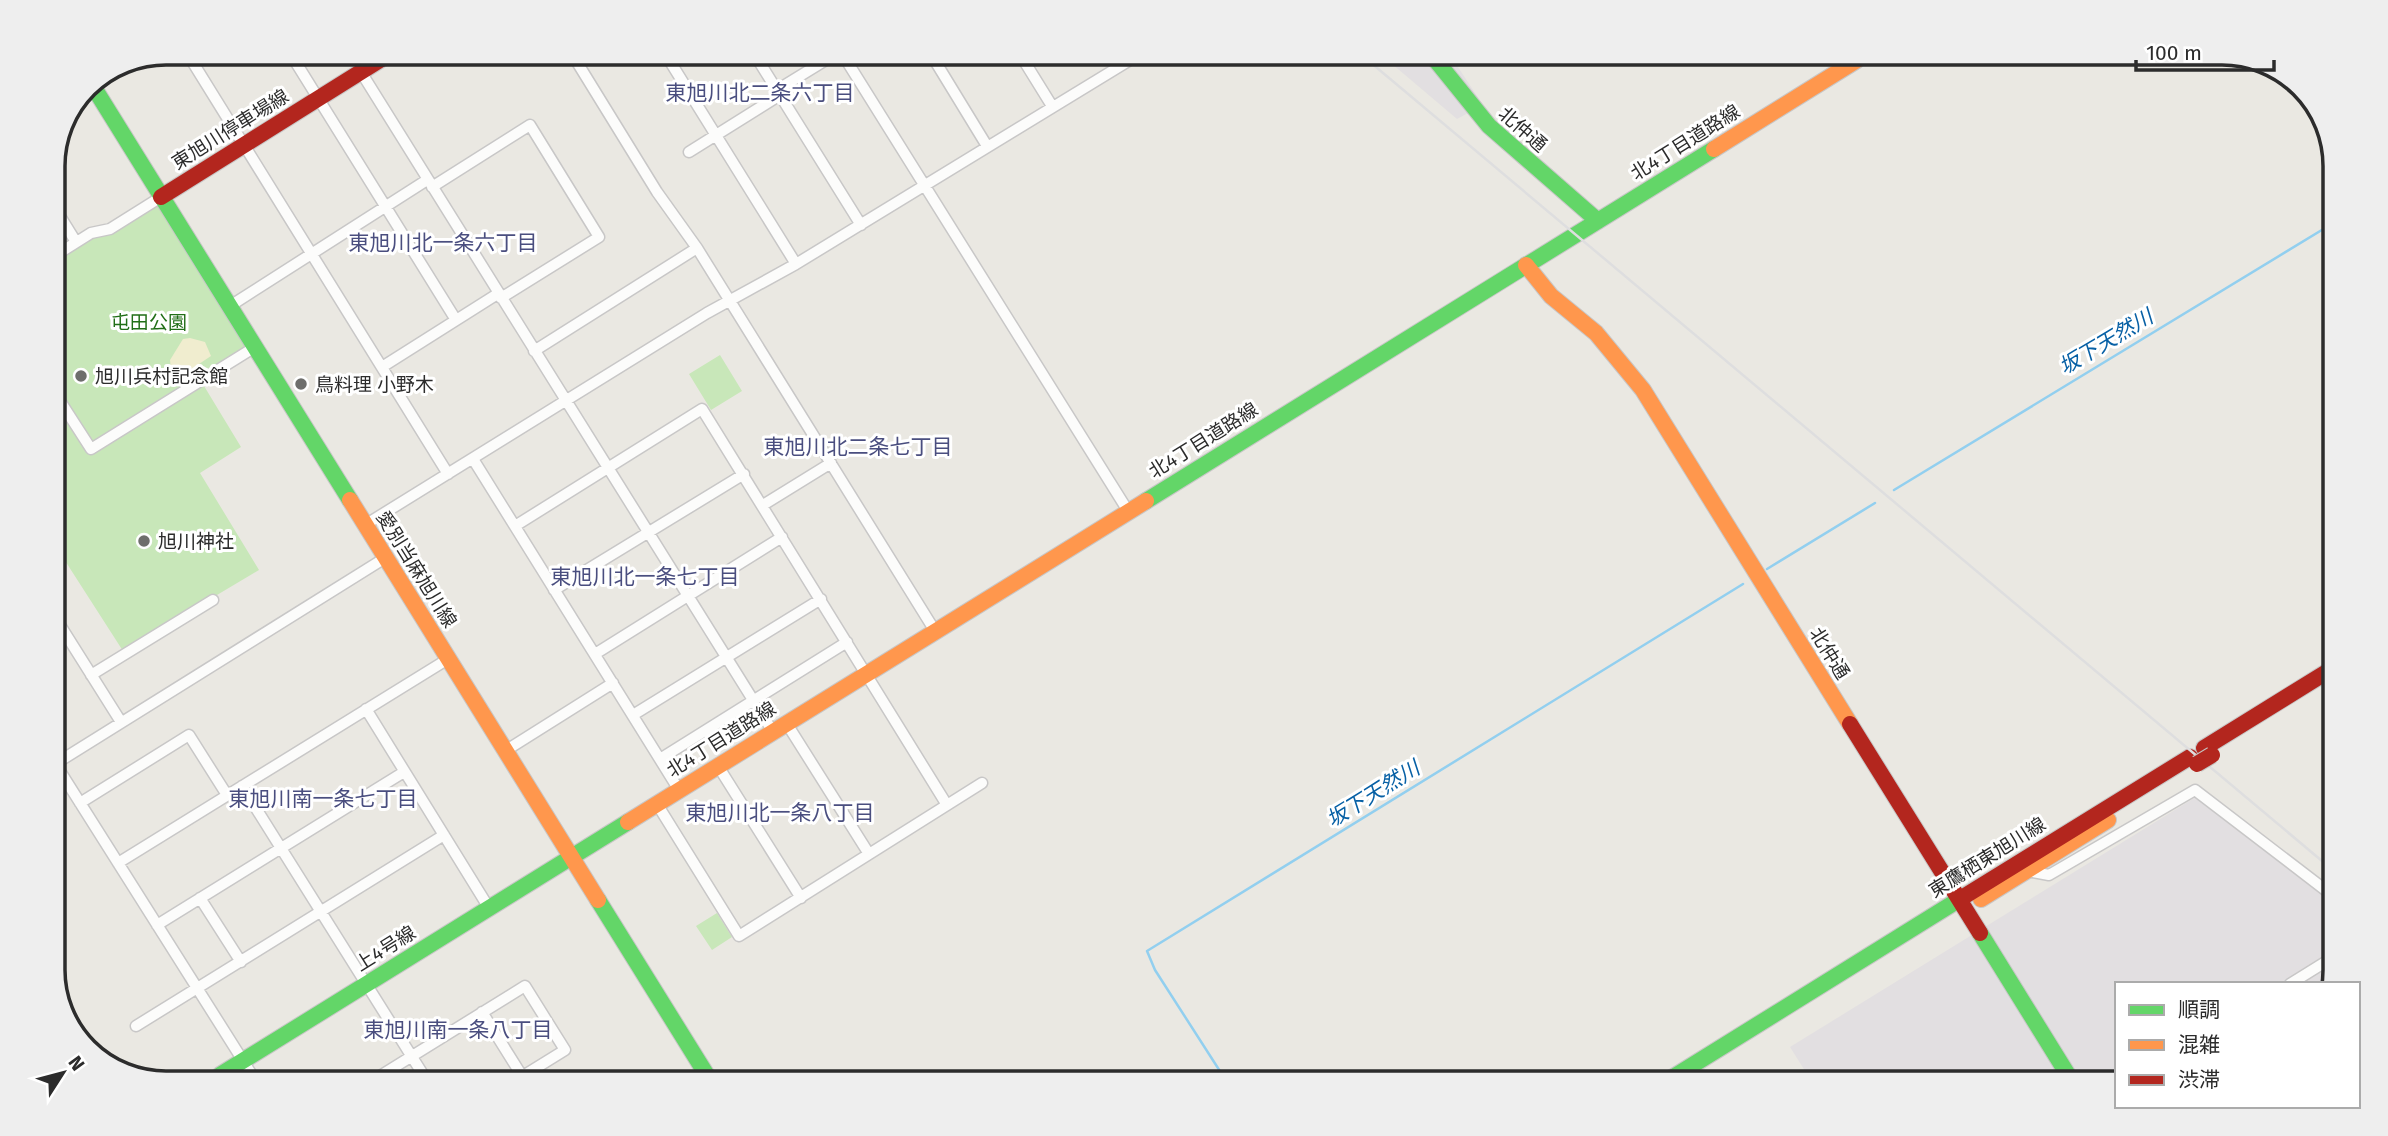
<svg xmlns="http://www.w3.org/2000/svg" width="2388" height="1136" viewBox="0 0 2388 1136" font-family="'Fira Sans','Noto Sans JP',sans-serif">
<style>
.industrial{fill:#e2dfe1}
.green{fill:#c8e7b9}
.sand{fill:#f0edcf}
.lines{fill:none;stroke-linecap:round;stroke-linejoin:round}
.stream{stroke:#92cfef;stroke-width:2.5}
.street-casing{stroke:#c8c7c7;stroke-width:13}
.fast-casing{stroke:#c8c7c7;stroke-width:18}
.slow-casing{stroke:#c8c7c7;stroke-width:18}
.jam-casing{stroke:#c8c7c7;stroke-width:18}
.street{stroke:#fcfcfb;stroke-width:10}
.fast{stroke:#63d668;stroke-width:16}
.slow{stroke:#ff974d;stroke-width:16}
.jam{stroke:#b3261e;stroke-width:16}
.rail{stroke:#dededf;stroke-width:2.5}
.jam-bridge-casing{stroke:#c6c5c2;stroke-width:18;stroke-linecap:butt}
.jam-bridge{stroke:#b3261e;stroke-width:16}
.poi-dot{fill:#6e6e6c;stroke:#fff;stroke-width:2.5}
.labels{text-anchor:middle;stroke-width:6;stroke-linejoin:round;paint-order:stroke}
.street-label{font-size:19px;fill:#2c2c2c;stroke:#fff}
.park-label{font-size:19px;fill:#216e17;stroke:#fff}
.poi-label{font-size:19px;fill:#2c2c2c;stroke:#fff;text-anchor:start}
.neighbourhood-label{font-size:21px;fill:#4a4e7f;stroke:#fff}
.water-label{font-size:21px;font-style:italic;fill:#0760a5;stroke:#fff}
.rim{fill:none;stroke:#2c2c2c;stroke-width:3.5}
</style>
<rect width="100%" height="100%" fill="#eae8e2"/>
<!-- industrial -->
<path class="industrial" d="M1385 58H1452L1483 105 1457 119Z
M2196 797 2328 898 2327 984H2117V1083L1812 1082 1790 1047Z"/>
<!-- green -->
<path class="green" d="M161 197 255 347 201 381 241 447 200 473 259 570 123 651 53 542V257Z
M720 355 742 391 711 410 689 374Z
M717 913 732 937 712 950 696 926Z"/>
<!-- sand -->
<path class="sand" d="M190 338 205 342 211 356 181 376 171 369 170 360 183 339Z"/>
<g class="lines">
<!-- stream -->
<path class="stream" d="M1894 490 2335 222
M1767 569 1875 503
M1225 1079 1155 970 1147 951 1743 584"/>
<defs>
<path id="street" d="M187 53 448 474
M290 53 456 320
M572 54 657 192 697 248 935 631
M666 55 796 264
M755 55 861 225
M843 55 1128 511
M932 56 987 146
M1021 56 1052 106
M361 72 773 732
M777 90 834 55
M689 152 780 95
M432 187 530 125 599 237 501 298
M53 205 76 242
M53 257 91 233 110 229 161 197
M230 306 427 180
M534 351 697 248
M382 367 499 293
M53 390 91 449 255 347
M473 459 679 790
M763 505 831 463
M365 525 707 313 796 264 1135 57
M515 526 702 409 947 805
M554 590 744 474
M53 614 121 722
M595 654 782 537
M91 675 213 600
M366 709 489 908
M633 715 821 599
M787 724 869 854
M505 751 613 683
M660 759 847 642
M53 760 252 1075
M55 764 385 558
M718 766 801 898
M242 786 424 1076
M80 803 189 735 227 795
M657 804 739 936 982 783
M118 863 448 659
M2027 871 2049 875 2195 790 2328 892
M200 898 241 962
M157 925 404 772
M2290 984 2327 961
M482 1012 522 1076
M136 1026 444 835
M380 1076 525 986 565 1050 523 1076"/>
<path id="fast" d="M1434 58 1489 126 1598 221
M91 83 350 500
M1146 501 1714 149
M598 900 708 1077
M1980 933 2073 1083
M220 1075 628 822
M1667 1081 1960 899"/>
<path id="slow" d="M1714 149 1857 60
M1526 265 1551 296 1596 333 1643 390 1850 724
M350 500 598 900
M628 822 1146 501
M1981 899 2108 820"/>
<path id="jam" d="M161 197 391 53
M1850 724 1980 933
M2204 748 2330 670
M1960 899 2190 757"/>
</defs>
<!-- street casing -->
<use href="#street" class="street-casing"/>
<!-- fast casing -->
<use href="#fast" class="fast-casing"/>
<!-- slow casing -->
<use href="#slow" class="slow-casing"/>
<!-- jam casing -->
<use href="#jam" class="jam-casing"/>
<!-- street -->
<use href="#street" class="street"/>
<!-- fast -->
<use href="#fast" class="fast"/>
<!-- slow -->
<use href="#slow" class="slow"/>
<!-- jam -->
<use href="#jam" class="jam"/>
<!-- rail -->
<path class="rail" d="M1364 57 2328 866"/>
<defs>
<path id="jam-bridge" d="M2197 764 2212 755"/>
</defs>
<!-- jam-bridge casing -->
<use href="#jam-bridge" class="jam-bridge-casing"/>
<!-- jam-bridge -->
<use href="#jam-bridge" class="jam-bridge"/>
</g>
<!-- markers -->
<g class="poi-dot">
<circle cx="81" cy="376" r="7"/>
<circle cx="301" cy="384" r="7"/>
<circle cx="144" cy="541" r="7"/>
</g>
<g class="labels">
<!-- street labels -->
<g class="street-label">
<text transform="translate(230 129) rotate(-32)" y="7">東旭川停車場線</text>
<text transform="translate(1523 129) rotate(41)" y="7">北仲通</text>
<text transform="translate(1685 142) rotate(-32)" y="7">北4丁目道路線</text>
<text transform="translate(1203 440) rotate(-32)" y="7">北4丁目道路線</text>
<text transform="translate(417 569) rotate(58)" y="7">愛別当麻旭川線</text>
<text transform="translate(1830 653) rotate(58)" y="7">北仲通</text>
<text transform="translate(721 739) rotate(-32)" y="7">北4丁目道路線</text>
<text transform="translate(1987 857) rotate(-32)" y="7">東鷹栖東旭川線</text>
<text transform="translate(385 948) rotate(-32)" y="7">上4号線</text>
</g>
<!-- park labels -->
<g class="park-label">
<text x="149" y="329">屯田公園</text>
</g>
<!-- poi labels -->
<g class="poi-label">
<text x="95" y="383">旭川兵村記念館</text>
<text x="315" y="391">鳥料理 小野木</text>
<text x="158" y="548">旭川神社</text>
</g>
<!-- neighbourhood labels -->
<g class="neighbourhood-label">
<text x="760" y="100">東旭川北二条六丁目</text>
<text x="443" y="250">東旭川北一条六丁目</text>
<text x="858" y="454">東旭川北二条七丁目</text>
<text x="645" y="584">東旭川北一条七丁目</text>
<text x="323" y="806">東旭川南一条七丁目</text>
<text x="780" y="820">東旭川北一条八丁目</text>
<text x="458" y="1037">東旭川南一条八丁目</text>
</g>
<!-- water labels -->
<g class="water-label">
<text transform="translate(2106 342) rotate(-31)" y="7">坂下天然川</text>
<text transform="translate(1373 794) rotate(-32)" y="7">坂下天然川</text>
</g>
</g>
<!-- crop -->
<path d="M0 0H2388V1136H0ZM166 65H2222A101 101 0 0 1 2323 166V970A101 101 0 0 1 2222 1071H166A101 101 0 0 1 65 970V166A101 101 0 0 1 166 65Z" fill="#eee" fill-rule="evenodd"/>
<path class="rim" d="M166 65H2222A101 101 0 0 1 2323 166V970A101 101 0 0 1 2222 1071H166A101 101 0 0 1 65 970V166A101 101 0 0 1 166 65Z"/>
<!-- legend -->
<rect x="2115" y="982" width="245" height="126" fill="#ffffff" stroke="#ababab" stroke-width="2"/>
<rect x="2129" y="1005" width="35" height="10" fill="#63d668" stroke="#ababab" stroke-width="2"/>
<text x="2178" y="1017" font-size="21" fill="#2c2c2c">順調</text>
<rect x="2129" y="1040" width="35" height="10" fill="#ff974d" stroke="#ababab" stroke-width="2"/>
<text x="2178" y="1052" font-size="21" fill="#2c2c2c">混雑</text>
<rect x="2129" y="1075" width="35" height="10" fill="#b3261e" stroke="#ababab" stroke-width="2"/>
<text x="2178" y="1087" font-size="21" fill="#2c2c2c">渋滞</text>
<!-- north arrow -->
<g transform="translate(63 1073) rotate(54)" stroke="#ffffff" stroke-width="5" paint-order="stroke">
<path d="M0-5L12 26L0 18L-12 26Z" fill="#2c2c2c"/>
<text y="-10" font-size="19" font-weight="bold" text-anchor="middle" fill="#2c2c2c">N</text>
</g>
<!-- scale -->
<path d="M2136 60v10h138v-10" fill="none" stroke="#2c2c2c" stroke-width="3.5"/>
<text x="2146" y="60" font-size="21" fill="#2c2c2c" stroke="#ffffff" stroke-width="5" paint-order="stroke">100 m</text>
</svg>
